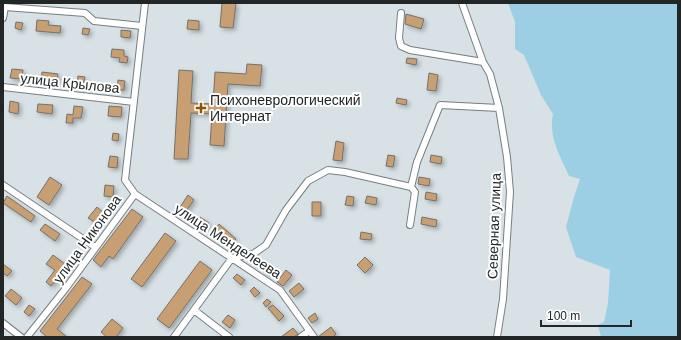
<svg xmlns="http://www.w3.org/2000/svg" width="681" height="340" viewBox="0 0 681 340" font-family="Arial,sans-serif">
<style>
.green{fill:#9ccfe4}
.building{fill:#c79f72;stroke:#76706a;filter:url(#shadow)}
.lines{fill:none;stroke-linecap:round;stroke-linejoin:round}
.minor-casing{stroke:#767e82;stroke-width:8}
.minor{stroke:#fff;stroke-width:6}
.poi-dot{fill:#8b5603;stroke:#fff;stroke-width:1.5}
.labels{text-anchor:middle;stroke-width:4;stroke-linejoin:round;paint-order:stroke}
.street-label{font-size:14px;fill:#222627;stroke:#fff}
.poi-label{font-size:14px;fill:#222627;stroke:#fff;text-anchor:start}
</style>
<defs>
<filter id="shadow"><feDropShadow dx="2.5" dy="2.5" stdDeviation="2" flood-color="#0004"/></filter>
</defs>
<rect width="100%" height="100%" fill="#d8e2e6"/>
<!-- green -->
<path class="green" d="M508 3H678V337H601L598 325 604 322 608 303 610 270 576 257 566 227 574 197 580 179 569 176C560 156 548 136 553 114L541 95 524 55 515 49V22Z"/>
<!-- building -->
<path class="building" d="M222 3H236L233 28 220 27Z
M406 14 424 19 421 29 405 24Z
M37 20 49 21 48 25 61 26 60 33 36 31Z
M188 20 199 21V30L187 29Z
M16 22 23 23 21 30 15 28Z
M83 28 90 29 88 35 82 34Z
M121 30 131 31 130 38 121 37Z
M112 49 124 50V56L128 57 127 63 119 62 120 58 111 57Z
M407 58 417 59 416 65 406 63Z
M247 64 262 65 260 86 228 84 224 146 210 145 212 114 191 113 188 159H174L179 70 193 71 191 103 213 104 215 72 246 74Z
M12 69 23 70 22 79 10 78Z
M42 72 58 74 57 82 41 80Z
M429 73 438 75 436 91 427 90Z
M78 76 85 77 83 87 77 86Z
M118 80 125 81 124 90H117Z
M397 98 407 100 406 105 396 103Z
M10 101 19 103 18 114 9 112Z
M38 104 53 105 52 114 37 112Z
M74 106 83 107 81 118H73V123H66L67 114 73 115Z
M109 106 122 107 121 117 108 116Z
M113 133 119 134 118 141 112 140Z
M336 141 344 143 342 161 333 160Z
M388 155 395 156 393 167 386 166Z
M431 155 442 157 441 164 430 162Z
M110 156 118 157 117 168 108 167Z
M50 177 62 185 49 205 37 197Z
M419 177 430 179 429 186 418 184Z
M105 185 114 186 113 197 104 196Z
M426 192 437 194 436 201 425 199Z
M188 195 194 200 186 211 180 207Z
M7 196 35 216 31 222 3 203Z
M347 196 354 197 353 206 345 205Z
M367 196 377 198 376 205 365 203Z
M312 202H321V216H312Z
M97 207 104 213 96 223 88 218Z
M132 209 143 217 113 259 109 256 101 267 93 260Z
M200 217 209 223 205 228 197 222Z
M422 217 437 220 436 227 421 224Z
M45 224 60 234 55 241 40 230Z
M219 224 236 239 231 245 213 233Z
M361 232 372 234 371 240 360 239Z
M165 233 176 241 142 287 131 279Z
M53 255 69 267 62 276 60 274 51 286 46 282 55 270 46 264Z
M365 257 373 265 365 273 357 265Z
M200 261 212 270 169 328 157 319Z
M267 263 272 267 268 274 262 270Z
M3 264 12 271 7 276 3 273Z
M286 270 292 275 283 286 277 282Z
M237 274 245 280 241 285 233 278Z
M82 277 92 284 57 329 67 337H47L40 331Z
M299 283 304 289 294 297 289 291Z
M254 287 260 293 255 297 250 291Z
M11 289 22 298 16 305 5 296Z
M267 299 271 302 266 307 263 303Z
M29 305 35 309 29 316 24 312Z
M273 305 284 316 279 321 268 308Z
M315 313 318 319 312 323 308 318Z
M228 315 235 320 230 328 222 322Z
M112 319 123 328 116 337H107L101 332Z
M331 327 336 334 333 337H318Z
M293 328 298 334 294 337H281Z"/>
<g class="lines">
<defs>
<path id="minor" d="M462 3 483 62 490 74 499 108 507 157 510 192 503 299 497 337
M401 13 399 38 401 46 410 50 483 62
M3 18 5 7 85 13 94 21 142 26
M3 87 134 102
M3 185 95 247
M135 194 280 290 314 337
M410 225 415 192 411 187
M194 310 229 337
M3 323 21 337
M27 337 66 288 135 194 125 180 145 3
M174 337 232 258 253 254 266 245 286 210 308 181 328 170 345 172 411 187 417 162 440 105 499 108
M301 337 309 331"/>
</defs>
<!-- minor casing -->
<use href="#minor" class="minor-casing"/>
<!-- minor -->
<use href="#minor" class="minor"/>
</g>
<!-- markers -->
<path class="poi-dot" d="M199 102h4v4h4v4h-4v4h-4v-4h-4v-4h4z"/>
<g class="labels">
<!-- street labels -->
<g class="street-label">
<text transform="translate(70 83) rotate(6)" y="5">улица Крылова</text>
<text transform="translate(494 226) rotate(-88)" y="5">Северная улица</text>
<text transform="translate(87 239) rotate(-54)" y="5">улица Никонова</text>
<text transform="translate(228 241) rotate(33)" y="5">улица Менделеева</text>
</g>
<!-- poi labels -->
<g class="poi-label">
<text x="210" y="105">Психоневрологический<tspan x="210" dy="16">Интернат</tspan></text>
</g>
</g>
<!-- border -->
<rect width="681" height="340" fill="none" stroke="#222627" stroke-width="8"/>
<!-- scale -->
<path d="M541 320v6h90v-6" fill="none" stroke="#222627" stroke-width="2"/>
<text x="547" y="320" font-size="12" fill="#222627" stroke="#ffffff" stroke-width="3" paint-order="stroke">100 m</text>
</svg>
